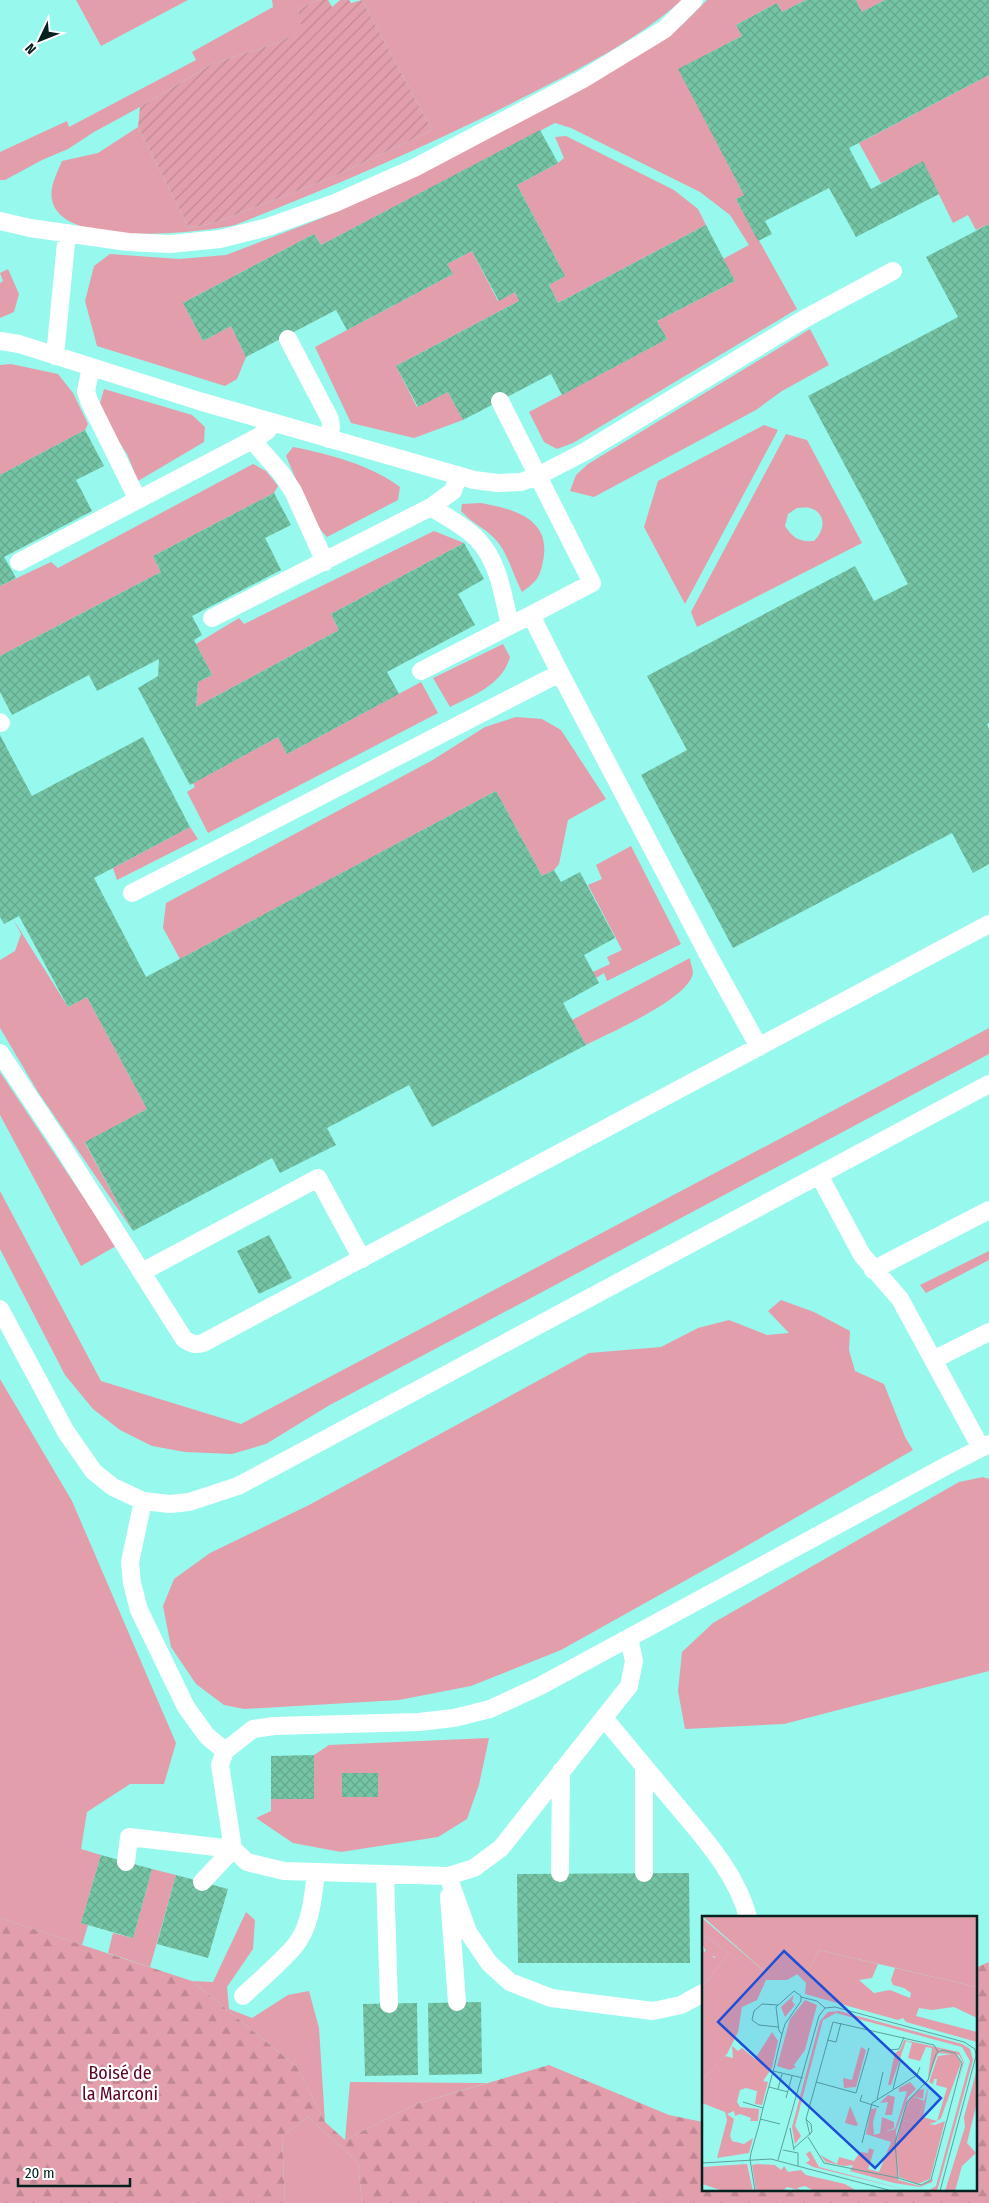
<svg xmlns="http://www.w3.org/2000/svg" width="989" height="2203" viewBox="0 0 989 2203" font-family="'Fira Sans Condensed',sans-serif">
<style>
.grass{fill:#e39eab;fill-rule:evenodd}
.forest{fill:url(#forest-firs)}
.garden{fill:url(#garden-furrows)}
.building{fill:url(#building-cross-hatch)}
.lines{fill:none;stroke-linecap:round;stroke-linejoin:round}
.service{stroke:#fff;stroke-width:18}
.labels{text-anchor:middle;stroke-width:4.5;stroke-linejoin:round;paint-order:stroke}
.park-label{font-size:18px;fill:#5d0226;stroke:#fff}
.inset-road{fill:none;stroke:#5ba29b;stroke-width:1}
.view{fill:#1d4ed8;fill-opacity:0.15;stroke:#1d4ed8;stroke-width:2.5}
.inset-edge{fill:none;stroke:#02211f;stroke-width:2.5}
</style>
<defs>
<pattern id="forest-firs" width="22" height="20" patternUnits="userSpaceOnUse" patternTransform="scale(1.25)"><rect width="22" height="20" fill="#e39eab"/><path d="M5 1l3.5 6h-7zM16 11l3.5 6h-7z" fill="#c18893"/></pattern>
<pattern id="garden-furrows" width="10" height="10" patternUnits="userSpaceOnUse" patternTransform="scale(1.25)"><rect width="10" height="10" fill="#e39eab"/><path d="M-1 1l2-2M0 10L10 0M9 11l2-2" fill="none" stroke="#c18893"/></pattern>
<pattern id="building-cross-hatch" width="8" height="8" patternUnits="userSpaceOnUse" patternTransform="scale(1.25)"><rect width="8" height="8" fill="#75c4a5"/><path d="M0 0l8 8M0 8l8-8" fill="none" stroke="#64a88e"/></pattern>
</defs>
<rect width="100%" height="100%" fill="#97f8ee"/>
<!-- grass -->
<path class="grass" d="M76 0H188L101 46Z
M272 0H319L298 9 303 29 280 42 212 64 140 107 94 132 68 149 42 160 5 180H0V152L67 121 69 127 196 60 192 52 273 7Z
M362 0H682C637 40 581 68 528 95 433 144 334 186 235 225 198 233 76 246 55 208 46 192 56 176 62 161L98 153 138 127 189 228 217 222 333 177 432 130Z
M707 0H806L782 12 777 3 736 25 742 36 679 69 744 195 736 199 797 309 573 443 557 449 544 442 529 412 667 339 657 321 735 281 723 259 749 245 730 215 700 192 571 128 555 123 321 245 314 234 183 303 203 341 231 326 246 357 237 379 225 386 97 346 85 301 94 266 110 254 179 259 226 255 322 218 565 99 681 26Z
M856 0H885L862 12Z
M989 75V224L976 230 968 215 953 223 923 162 881 183 859 143Z
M566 136 674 190 698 209 706 225 558 303 549 285 565 276 517 185 558 163 564 158 555 137Z
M472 251 498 301 515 292 519 301 396 366 417 407 448 392 463 420 414 438 351 423 315 347 453 274 447 264Z
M8 269 19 294 14 312 0 318V283L3 281 0 273Z
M810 329 829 365 782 391 756 410 594 497 570 491 576 475 588 464Z
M11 364 58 374 73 393 88 424 85 430 0 475V365Z
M104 389 192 415 205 427 204 442 138 481 127 454 108 425 100 403Z
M764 425 778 430 685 604 644 527 658 481Z
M786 434 807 440 862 543 697 627 691 612ZM797 508C800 508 806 507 810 508 827 513 825 531 814 541 799 542 793 538 785 526L788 514Z
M293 447C329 454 371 465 400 487L398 500 327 537 314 522 286 456Z
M253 464 266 471 278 486 274 493 153 556 161 572 0 656V586L51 562 58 568Z
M481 503C514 509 552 519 543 561 540 578 536 582 522 592 514 577 509 558 500 545 490 530 472 524 461 511L462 504Z
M434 531 464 543 331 614 339 630 196 707 198 682 212 675 196 644 239 618 244 624Z
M503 644 510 657C502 685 474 695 450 707L433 678Z
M421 682 438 713 208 833 187 792 195 787 193 783 278 737 287 754Z
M516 717 542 719 561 730 606 799 568 820 559 864 554 870 542 876 496 791 180 959 163 928 166 903 431 761 485 727Z
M190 827 198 839 117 880 113 868Z
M631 846 681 944 607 981 604 973 596 978 593 972 610 964 607 957 622 950 588 885 602 879 596 865Z
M13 919 68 1007 87 997 147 1109 85 1143 133 1231 38 1092 0 1028V960L15 951 21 934Z
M690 958C690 962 693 969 693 973 689 999 609 1033 586 1045L572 1020Z
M989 1028V1054L328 1406 266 1444 232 1454 185 1452 152 1446 120 1430 93 1409 65 1375 0 1249V1191L101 1381 241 1424Z
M0 1072 116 1246 81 1266 0 1115Z
M989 1251V1260L926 1293 920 1285Z
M781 1300 814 1312 850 1331 849 1350 855 1371 884 1384 905 1437 913 1450 731 1555 561 1650 471 1686 399 1700 244 1709 224 1705 196 1684 171 1647 163 1606 174 1579 210 1553 309 1505 589 1353 661 1347 698 1328 729 1320 767 1335 789 1333 768 1311Z
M0 1379 72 1501 176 1743 164 1784H130L87 1812 81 1849 101 1855 81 1923 88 1925 82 1945 0 1918Z
M983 1477 989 1479V1671L784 1724 685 1729 678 1691 682 1652 713 1623 959 1482Z
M489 1738 479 1785 467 1819 438 1837 341 1852 293 1843 256 1818 271 1811V1799H314V1755L329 1745Z
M152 1869 176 1875 150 1967 108 1953 113 1933 133 1938Z
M246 1912 255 1920 253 1949 227 1987 229 2009 252 2018 288 1995 309 1991 319 2028 325 2122 297 2067 192 1981 213 1982Z
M350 2082 487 2083 416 2104 345 2140Z
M308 2117 358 2162 362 2203H285L282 2136Z"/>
<!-- forest -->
<path class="forest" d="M0 1918 192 1981 297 2067 325 2122 345 2140 416 2104 549 2065 669 2115 703 2122V2189H975V1968L989 1962V2203H362L358 2162 308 2117 282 2136 285 2203H0Z"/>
<!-- garden -->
<path class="garden" d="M319 0H328L332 7 340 0H349L351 3 362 0 432 130 333 177 217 222 189 228 138 127 140 107 212 64 280 42 302 29 298 9Z"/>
<!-- building -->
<path class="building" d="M806 0H856L862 12 885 0H989V75L849 148 871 189 923 161 939 194 856 237 829 188 765 221 772 234 758 241 736 199 744 195 678 69 742 36 736 25 777 3 782 12Z
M540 130 558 163 517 185 565 276 549 285 558 303 706 225 735 281 657 321 667 339 562 395 551 374 463 420 448 392 418 407 396 366 519 301 515 292 499 301 472 251 447 264 453 274 347 330 336 310 246 357 231 326 203 341 183 303 314 234 321 245Z
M989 224V723L987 724 989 729V864L973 873 952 833 733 948 641 775 687 750 647 676 855 566 874 601 908 584 808 396 958 317 926 257Z
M85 430 104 466 76 480 92 511 4 557 16 578 0 586V475Z
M274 493 291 525 265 538 281 570 192 616 202 635 194 640 212 675 198 682 196 707 339 630 331 614 464 543 484 579 458 594 475 625 387 672 399 694 287 754 278 737 190 785 138 688 158 676 159 659 97 691 89 675 12 715 0 692V656L161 572 153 556Z
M0 735 32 796 143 737 190 827 94 878 146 977 496 791 542 876 554 870 561 882 580 872 615 938 584 955 599 983 563 1003 586 1045 432 1127 409 1085 327 1128 336 1145 280 1173 272 1158 133 1231 85 1142 147 1109 87 997 68 1007 19 916 4 924 0 917Z
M269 1235 292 1278 259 1294 237 1251Z
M314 1755V1799H271V1756Z
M342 1773H378V1797H342Z
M101 1855 152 1869 133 1938 81 1923Z
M689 1873 690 1963H518L517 1874Z
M176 1875 228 1889 208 1958 157 1944Z
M481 2002 482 2074 429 2075 428 2003Z
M417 2003 418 2075 365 2076 363 2004Z"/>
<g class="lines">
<!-- service -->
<path class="service" d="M0 221 30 228 128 242 170 244 220 239 268 227 335 203 414 168 583 79 665 29 694 0
M288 339 330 419 331 427 329 439
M0 341 19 344 199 401 474 480 498 483 521 482 538 476 586 451 806 318 893 271
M55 356 67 233
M91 367 86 391 89 401 138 500
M500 401 592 583 531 615
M252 440 281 473 293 491 325 562
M431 507C446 517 465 526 478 540 499 562 503 596 510 625
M19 562 258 437 267 431 273 422
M212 618 431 507 453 491 458 476
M421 671 531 615 560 673
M0 722 1 723
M132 893 560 673 712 962 759 1047
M0 1053 60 1143 184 1339C191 1344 195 1345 203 1343L989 924
M819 1175 862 1255 900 1299 981 1448
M873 1270 989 1210
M142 1272 318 1178 362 1259
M0 1309 66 1432 94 1472 113 1487 143 1501 170 1504 189 1502 238 1486 989 1084
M933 1360 989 1332
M143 1501 130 1562 132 1583 139 1610 186 1707 207 1736 225 1751
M629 1638 634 1661 629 1686 501 1848 474 1868 448 1876 284 1871 247 1862 233 1849 220 1765 225 1751 253 1729 274 1726 419 1722 454 1718 490 1709 540 1686 948 1465 989 1444
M604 1718C627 1746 650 1773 673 1801 702 1836 736 1872 748 1917
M126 1862 129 1837 233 1849
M560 1873 561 1771
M644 1873V1766
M385 1874 389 2004
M448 1876 468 1932 489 1963 510 1982 551 1998 653 2011 681 2005 703 1993
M202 1882 233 1849
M449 1896 457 2002
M243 1996C260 1980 279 1964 294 1947 311 1927 313 1897 316 1873"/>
</g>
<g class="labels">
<!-- park labels -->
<g class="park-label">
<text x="120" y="2079">Boisé de<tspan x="120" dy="21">la Marconi</tspan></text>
</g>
</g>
<!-- overview -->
<g transform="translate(702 1916)">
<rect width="275" height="275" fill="#97f8ee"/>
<path d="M0 2 68 60V63L61 64 27 37 0 71V30L2 36 5 34 12 42 24 35 0 17ZM117 34 176 48 170 62 157 64 172 77 188 74 208 82 209 77 202 72 191 69 189 64 193 52 275 71V102L252 91 230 94 217 92 214 100 275 116V126L204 106 201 102 196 104 103 78 104 67 95 58 108 51ZM92 79 90 85 93 89 83 101 79 91ZM103 84 115 89 103 134 92 149 94 151 88 154 75 150 88 103ZM137 95 260 128 268 133 271 144 235 275H226L234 270 268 145 260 131 134 97 121 104 93 210 99 220 93 228 90 211 118 105 126 96ZM70 116 76 125 70 152 61 165 66 166 60 189 53 188 55 175 44 172 38 174 35 186 38 191 57 193 56 205H48L49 202 38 198 33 200 32 195 25 198 32 203 28 220 30 225 42 228 51 222 47 237 15 242 25 204 23 196 0 187V164L23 140 31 142 30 130 36 135 40 132 53 143ZM202 124 257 136 262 146 256 167 261 146 257 139 238 133 226 161 230 132 224 131 218 145 206 142 210 127 204 125 189 169H186L193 137 198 134ZM159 131 164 134 154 171 142 172 141 162 150 164ZM240 134H244L254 138 259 147 239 202 234 206 227 208 233 209 243 205 228 263 216 268 197 261 194 229 199 206 207 183 216 174 222 173 221 183 210 180 201 204 215 208 227 169 221 201 235 205 245 172 234 169 235 163H232L231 168 227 166 236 140 250 138 235 137ZM275 153V186L265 227 274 237 260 250 253 275H243L263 211 262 201ZM208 166 214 173 206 181 194 215 196 264 218 270 231 263 230 266 218 271 192 267 148 255 151 249 142 250 124 246 118 239 135 248 137 241 152 245 158 236 166 237 167 232 172 234 166 253 177 256 189 226 164 218 169 193 175 192 171 206 172 219 193 213 205 175 197 176V172ZM186 179 193 181 190 199H183L186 186 178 187ZM148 190 156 209 154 210 143 207ZM180 201 192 206V212L178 218ZM108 235 117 251 209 275 111 251 104 247 108 244 104 238ZM45 248 51 275H21L0 268V251ZM55 248 73 249 79 254 82 250 86 256 99 254 104 259 143 268 155 275H168H112L103 270 95 272 100 275 85 271 81 275H54L50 249Z" fill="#e39eab"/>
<path d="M0 0H275V71L117 34 108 51 85 64H64L55 84 40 91 36 116 25 138 0 164V71L27 37 61 63 68 60ZM0 17 24 35 18 42 6 39 0 28Z" fill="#e39eab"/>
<path d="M210 180 222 185 215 208 201 204Z" fill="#e39eab"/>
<path class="inset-road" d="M99 81 115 85 123 92M76 89 60 88 52 95 50 104 57 109 76 111M125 124 134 126 139 107M187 134 197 133 202 121M239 134 253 137 260 147 229 264 219 269 196 262 193 227 205 186 226 164 234 138ZM71 155 101 162M114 166 154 177 167 132M67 171 86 176M76 173 80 158M191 173 198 146M160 179 158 185 177 191M84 182 90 160M175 183 181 156M41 186 61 192M58 203 78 208M88 212 92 234M108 219 104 203 131 106 232 129 236 136M106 221 122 247 196 262M160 227 170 187 215 159 218 151M92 232 110 216 109 208 104 203M81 234 96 237V250M76 244 117 100 123 92 133 91 262 126 273 133 274 140 238 275M0 247 69 243 190 275M53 275 48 243 49 237 57 209 61 192 72 152 80 118 83 108 99 85V80L92 75 74 91 77 115 80 118"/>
<path class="view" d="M82 35 239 182 173 252 16 106Z"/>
<rect width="275" height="275" class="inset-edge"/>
</g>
<!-- north arrow -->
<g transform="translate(40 40) rotate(227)" stroke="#ffffff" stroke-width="4" paint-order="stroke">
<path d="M0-4L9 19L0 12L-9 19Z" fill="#02211f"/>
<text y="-8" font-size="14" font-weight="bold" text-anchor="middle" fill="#02211f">N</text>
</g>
<!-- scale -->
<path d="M18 2178v8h112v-8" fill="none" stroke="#02211f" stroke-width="2.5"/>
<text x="25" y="2178" font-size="15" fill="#02211f" stroke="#ffffff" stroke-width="4" paint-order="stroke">20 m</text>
</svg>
